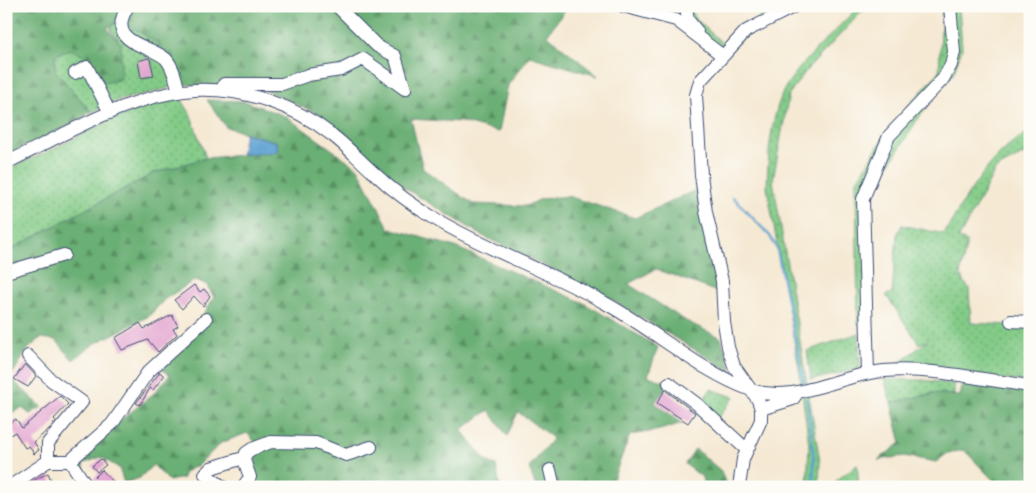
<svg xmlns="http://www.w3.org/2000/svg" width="1036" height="493" viewBox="0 0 1036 493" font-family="Cardo,serif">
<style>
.green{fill:url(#green-dots);stroke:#4f7d72}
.forest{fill:url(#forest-firs);stroke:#426f69}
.water{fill:#5da1d2;stroke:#3c6898}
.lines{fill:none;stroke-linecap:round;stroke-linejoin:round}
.stream{stroke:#5da1d2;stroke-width:2.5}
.building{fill:#e4a7d2}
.minor-casing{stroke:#3c4b70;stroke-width:14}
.minor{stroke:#fff;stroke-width:12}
</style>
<defs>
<pattern id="green-dots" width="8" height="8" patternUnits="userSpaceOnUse" patternTransform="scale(1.25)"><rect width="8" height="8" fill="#83cb87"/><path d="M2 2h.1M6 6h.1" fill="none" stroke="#6aa572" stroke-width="1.8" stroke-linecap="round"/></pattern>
<pattern id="forest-firs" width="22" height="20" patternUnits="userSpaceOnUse" patternTransform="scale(1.25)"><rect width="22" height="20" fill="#6aaf74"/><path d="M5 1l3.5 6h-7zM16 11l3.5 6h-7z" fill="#568f62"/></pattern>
</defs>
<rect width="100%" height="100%" fill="#fdfcf7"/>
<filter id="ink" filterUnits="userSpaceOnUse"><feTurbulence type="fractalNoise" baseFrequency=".02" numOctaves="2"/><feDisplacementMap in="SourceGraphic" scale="10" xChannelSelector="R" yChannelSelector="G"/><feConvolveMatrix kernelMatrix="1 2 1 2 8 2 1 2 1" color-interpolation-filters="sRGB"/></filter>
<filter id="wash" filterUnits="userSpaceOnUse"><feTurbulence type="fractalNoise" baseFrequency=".0096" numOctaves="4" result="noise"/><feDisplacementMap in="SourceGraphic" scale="20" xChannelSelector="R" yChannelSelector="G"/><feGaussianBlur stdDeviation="1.12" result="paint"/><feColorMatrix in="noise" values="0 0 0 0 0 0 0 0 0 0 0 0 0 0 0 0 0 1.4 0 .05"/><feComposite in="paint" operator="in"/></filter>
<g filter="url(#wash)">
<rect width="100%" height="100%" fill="#f5e9d3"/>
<!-- green -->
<path class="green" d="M678 6H690L696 19 722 43 760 18 757 6H765L769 20 722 54 681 24Z
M859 6H867L806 71 789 94 773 180 820 462 819 487H807L809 445 799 369 767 187C768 156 770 122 783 92 793 69 840 27 859 6Z
M942 6H959L962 48 953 74 919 117 868 199 872 338 858 323 856 182 891 125 939 72Z
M120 20 160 45 176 84 166 89 116 101 92 112 54 70 55 55 72 49 85 57 105 83 121 44 110 28Z
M180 97 190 113 206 158 154 173 6 252V169C65 148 118 109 180 97Z
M1030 131V151L996 169 959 238 967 242 960 275 969 289 971 323 1030 326V383L897 364 928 341 919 344 886 295 892 293 897 235 902 225 944 234C969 193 987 157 1030 131Z
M859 333 860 369 811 380 807 351Z
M884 379 924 380 954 384V395L933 393 891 403Z
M711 389 734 397 716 421 702 401Z
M857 464 859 487H841L835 482Z"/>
<!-- forest -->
<path class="forest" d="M6 6H568L547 35 598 76 529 56 508 85 499 132 461 122 411 119 423 169 473 204 526 206 541 199 568 196 635 218 696 190 717 260 720 293 656 269 628 284 686 321 721 338 732 372 597 291 483 236 400 185 323 116 263 89 176 84 159 44 120 20 107 28 121 44V79L105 83 88 59 72 49 55 55V70L91 112 50 136 6 154Z
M207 100 244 101 285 116 358 168 389 228 455 247 582 302 658 347 648 376 669 383 655 403 682 423 660 430 630 435 610 487H536L529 468 553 438 518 412 507 436 489 410 461 430 486 461 496 465 500 487H240C255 476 255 463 258 445L247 433 221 443 198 465 184 472 183 478 169 481 153 465 140 478 124 483 119 468 101 457 83 464 86 474 83 478 73 464 108 431 153 394 170 375 156 365 192 334 214 297 206 284 195 280 165 299 149 316 94 344 73 360 56 340 41 338 28 349 10 378 42 407 30 414 22 408 6 415V252L154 173 206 158 278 152 277 142 226 127Z
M963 382 1030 388V487H1000L964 450 948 453 936 462 904 456 878 460 901 443 891 403 934 393 960 396Z
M695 449 721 471 727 487H704L702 477 685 464Z"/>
<!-- water -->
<path class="water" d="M245 133 277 142 278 152 241 154Z"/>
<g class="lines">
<!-- stream -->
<path class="stream" d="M733 197 770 236 777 249 804 383
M807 399 814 460 813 487"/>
</g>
<g id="blocks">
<!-- building -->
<path class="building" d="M148 58 150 59 154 76 141 78 138 61Z
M194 285 200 292 204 289 210 296 203 306 194 296 182 309 174 300Z
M172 315 178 326 173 329 177 334 158 352 148 340 122 350 115 338 140 323 144 329Z
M25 364 36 376 28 387 14 379Z
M160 372 164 376 153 390 150 388 140 405 136 403Z
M665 390 695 413 688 423 657 403Z
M60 396 68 404 54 419 56 421 48 430 34 442 39 450 34 454 29 446 25 448 15 432 6 438V426L16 419 22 428Z
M101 459 106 465 97 472 92 466Z
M102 470 118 487H96L92 480Z
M48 473 54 487H24L38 478Z"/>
</g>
</g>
<g filter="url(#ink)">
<use href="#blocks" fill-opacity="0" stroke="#3c4b70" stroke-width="1"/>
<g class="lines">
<defs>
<path id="minor" d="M128 6C104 45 151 44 166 59 174 68 176 81 179 92
M337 6 377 46 395 56 405 89
M623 6 676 20 723 56
M686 6 688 20 697 31
M75 73 87 67 110 113
M224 84H282L308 75 341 70 363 59 405 89
M6 163C64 135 130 94 195 90 244 88 294 105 332 135 347 146 360 161 374 173 393 191 415 207 437 220 491 252 551 272 605 303 653 329 699 371 751 390 794 405 841 374 884 371 932 367 982 380 1030 386
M6 272 64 255
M1011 321 1030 322
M28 356 51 380 82 402 48 443V461
M868 373 863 199 889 136 943 79 951 65 954 52 950 6
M669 383 697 404 747 450
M761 409 793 399 798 392
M70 461 87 487
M550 470 554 487
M9 487 48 461H70L112 424 148 372 206 319
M223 487 205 474 211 468 240 459 244 460
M243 487 250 477 244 460 246 453 252 449 271 442 316 443 346 455 371 447
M739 487 743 459 761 420V409L758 400 734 366 728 347 724 322 722 281 706 212 701 175 696 95 700 81 746 31 795 6"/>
</defs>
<!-- minor casing -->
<use href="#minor" class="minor-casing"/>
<!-- minor -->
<use href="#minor" class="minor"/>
</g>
</g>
<!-- margin -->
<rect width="1036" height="493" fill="none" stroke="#fdfcf7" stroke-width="25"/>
</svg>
